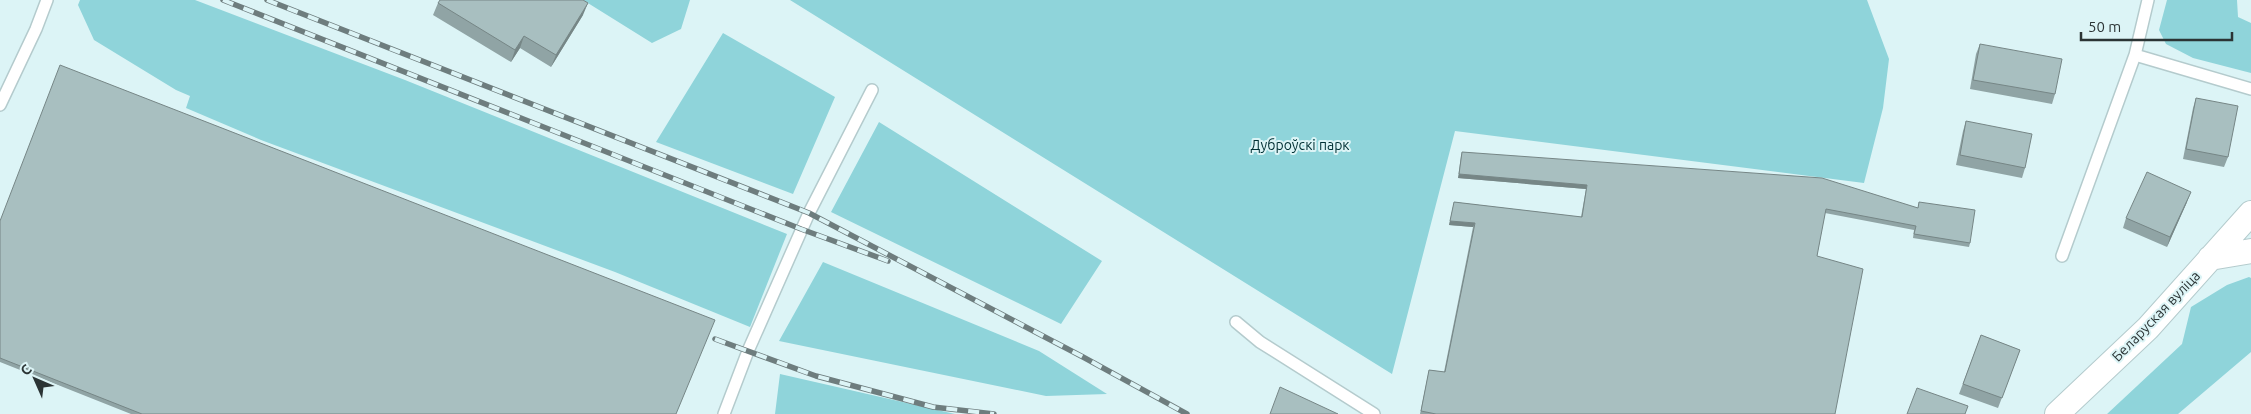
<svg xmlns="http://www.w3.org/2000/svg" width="2251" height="414" viewBox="0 0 2251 414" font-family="Ubuntu,sans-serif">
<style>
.green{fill:#8fd4da}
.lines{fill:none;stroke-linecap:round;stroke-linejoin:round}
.lane-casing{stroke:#b4cbcd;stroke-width:14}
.street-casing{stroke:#b4cbcd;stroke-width:26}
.lane{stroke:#fff;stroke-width:11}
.street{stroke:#fff;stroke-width:24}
.rail-casing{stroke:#6e7d7e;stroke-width:5.5}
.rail{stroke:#dcf4f6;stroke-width:4;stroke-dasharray:11;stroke-linecap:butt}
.wall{fill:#90a4a5}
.shaded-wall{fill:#768686}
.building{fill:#a8bfc0;stroke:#768686}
.labels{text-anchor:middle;stroke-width:4;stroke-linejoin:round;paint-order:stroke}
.park-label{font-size:14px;fill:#003034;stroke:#dcf4f6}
.street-label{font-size:14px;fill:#2b3435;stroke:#dcf4f6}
</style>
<rect width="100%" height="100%" fill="#dcf4f6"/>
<!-- green -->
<path class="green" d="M80 0H195L405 80 787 234 750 327 615 272 261 140 186 108 190 96 176 90 94 40 78 5Z
M583 0H690L681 29 652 43Z
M790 0H1867L1889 59 1883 108 1864 183 1455 131 1392 374Z
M2167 0H2237L2238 17 2251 23V73L2193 58 2166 44 2159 30Z
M723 33 835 97 793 194 656 142Z
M879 122 1102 261 1061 324 831 212Z
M823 262 1039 351 1107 394 1046 396 779 341Z
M2249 277 2251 278V352L2178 414H2107L2182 344 2191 307 2227 285Z
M780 374 955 414H775Z"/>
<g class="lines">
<defs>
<path id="lane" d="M2135 55 2251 89
M0 105 36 29 47 0
M2062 256 2135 55 2148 0
M1236 322 1260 342 1374 414
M724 414 748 351 809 213 872 90"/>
<path id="street" d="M2210 258 2251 251
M2057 414 2148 328 2251 213"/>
</defs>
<!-- lane casing -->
<use href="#lane" class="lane-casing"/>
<!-- street casing -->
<use href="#street" class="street-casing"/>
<!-- lane -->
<use href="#lane" class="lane"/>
<!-- street -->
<use href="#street" class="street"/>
<defs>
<path id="rail" d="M223 0 801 229 888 261
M267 0 809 213 1083 357 1187 414
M715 339 816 376 933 407 994 414"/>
</defs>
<!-- rail casing -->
<use href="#rail" class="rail-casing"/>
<!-- rail -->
<use href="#rail" class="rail"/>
</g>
<!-- wall -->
<path class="wall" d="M438 3 583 15 551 67 520 48 511 62 433 15Z
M1980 44 2055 94 2052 104 1970 89 1976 54Z
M2196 98 2228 157 2224 167 2183 159 2193 108Z
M1966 121 2025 168 2022 178 1956 165 1963 131Z
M1462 152 1918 208 1919 202 1970 243 1969 247 1913 238 1914 230 1825 213 1817 256 1835 414H1420L1429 370 1444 372 1473 227 1449 225 1454 202 1581 217 1586 189 1458 178 1461 156Z
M2187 202 2167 247 2123 228 2126 218Z
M0 221 676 414H131L0 362Z
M1981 335 2020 350 1998 408 1959 394Z"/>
<!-- shaded-wall -->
<path class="shaded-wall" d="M588 3 583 15 551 67 556 55Z
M524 36 520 48 511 62 515 50Z
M1459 174 1587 185 1586 189 1458 178Z
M2191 192 2187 202 2167 247 2170 237Z
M1450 221 1475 223 1473 227 1449 225Z"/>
<!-- building -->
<path class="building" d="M440 0H583L588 3 556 55 524 36 515 50 438 3Z
M1980 44 2062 59 2055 94 1973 80Z
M60 65 715 320 676 414H142L0 358V221Z
M2196 98 2238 106 2228 157 2186 149Z
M1966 121 2032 134 2025 168 1960 155Z
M1462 152 1822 178 1918 208 1919 202 1975 210 1970 243 1914 234 1916 226 1826 209 1817 256 1863 269 1835 414H1436L1421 411 1429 370 1445 372 1475 223 1450 221 1454 202 1582 217 1587 185 1459 174Z
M2147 172 2191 192 2170 237 2126 218Z
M1981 335 2020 350 2002 398 1963 384Z
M1280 387 1338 414H1270Z
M1917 388 1968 406 1965 414H1907Z"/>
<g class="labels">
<!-- park labels -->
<g class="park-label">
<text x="1300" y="150">Дуброўскі парк</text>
</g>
<!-- street labels -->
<g class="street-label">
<text transform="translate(2156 316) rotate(-46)" y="5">Беларуская вуліца</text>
</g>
</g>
<!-- north arrow -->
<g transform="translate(35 379) rotate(315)" stroke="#dcf4f6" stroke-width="4" paint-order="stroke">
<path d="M0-4L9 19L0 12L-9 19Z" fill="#2b3435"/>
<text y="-8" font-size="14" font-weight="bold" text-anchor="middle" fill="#2b3435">С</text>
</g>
<!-- scale -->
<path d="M2081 32v8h151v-8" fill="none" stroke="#2b3435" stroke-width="2.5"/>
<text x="2088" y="32" font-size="15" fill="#2b3435" stroke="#dcf4f6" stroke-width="4" paint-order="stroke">50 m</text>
</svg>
